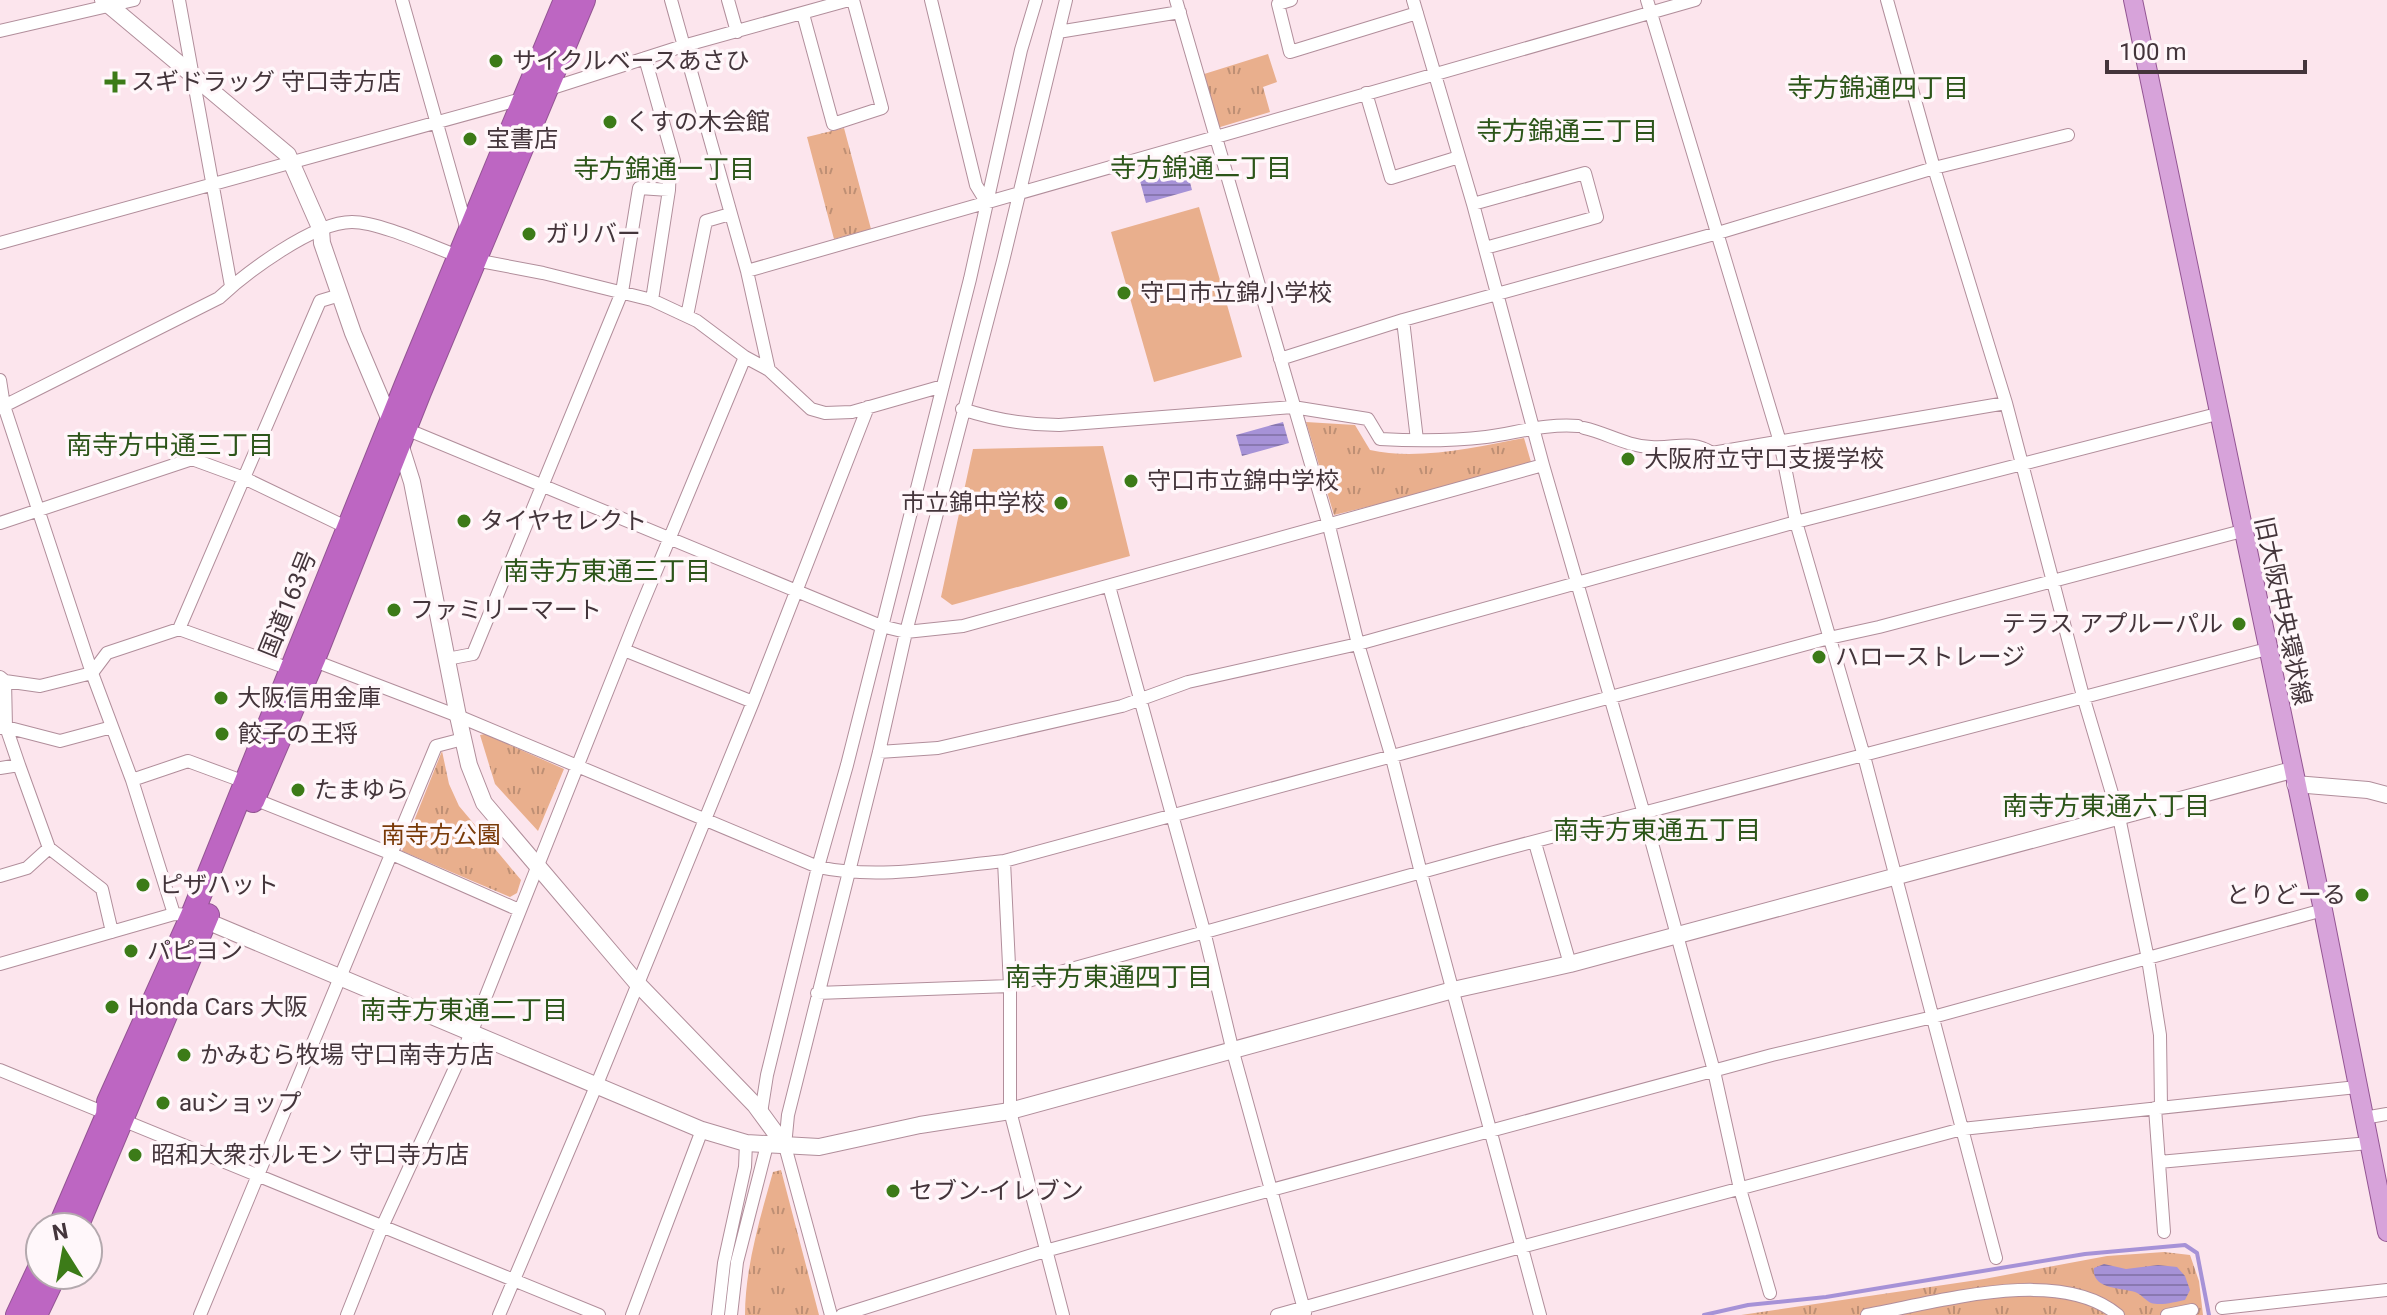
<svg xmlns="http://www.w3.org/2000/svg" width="2387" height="1315" viewBox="0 0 2387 1315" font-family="Roboto,'Noto Sans JP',sans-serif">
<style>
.grass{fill:url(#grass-tufts)}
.pitch{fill:#e9af8d}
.water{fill:url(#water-rules)}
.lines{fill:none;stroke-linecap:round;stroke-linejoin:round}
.stream{stroke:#a692d7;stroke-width:4}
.street-casing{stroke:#b18e9b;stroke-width:14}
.secondary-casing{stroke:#b18e9b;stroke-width:18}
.primary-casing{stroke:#935593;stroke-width:20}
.highway-casing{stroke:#935593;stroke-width:24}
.street{stroke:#fff;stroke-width:12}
.secondary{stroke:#fff;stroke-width:16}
.primary{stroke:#d7a3da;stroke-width:18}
.highway{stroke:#bd66c2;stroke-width:22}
.poi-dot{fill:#3c7b18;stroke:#fff7fa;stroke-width:3}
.labels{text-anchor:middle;stroke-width:7;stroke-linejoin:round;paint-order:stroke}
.poi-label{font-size:24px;fill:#44353b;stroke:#fff7fa;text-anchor:start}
.street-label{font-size:24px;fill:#44353b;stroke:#fff7fa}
.park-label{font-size:24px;fill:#7a3a08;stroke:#fff7fa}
.neighbourhood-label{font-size:26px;fill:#2c5519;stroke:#fff7fa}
</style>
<defs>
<pattern id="grass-tufts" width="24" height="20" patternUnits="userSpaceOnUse" patternTransform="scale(2)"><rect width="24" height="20" fill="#e9af8d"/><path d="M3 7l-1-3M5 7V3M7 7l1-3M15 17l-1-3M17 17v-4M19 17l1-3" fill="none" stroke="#be8f74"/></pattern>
<pattern id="water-rules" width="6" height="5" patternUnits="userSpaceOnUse" patternTransform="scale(2)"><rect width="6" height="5" fill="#a692d7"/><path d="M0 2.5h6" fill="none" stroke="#8978b0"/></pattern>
</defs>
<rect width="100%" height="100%" fill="#fce5ed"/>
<!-- grass -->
<path class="grass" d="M1268 54 1277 82 1263 87 1270 112 1217 128 1201 75Z
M844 128 871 229 834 239 807 137Z
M1306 422 1355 425 1370 450C1417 461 1477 447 1524 438L1531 462 1452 486 1334 515Z
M485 734 564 769 538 831 495 784 480 735Z
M442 751 449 784 459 806 521 880 517 893 510 897 402 851Z
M781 1170 819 1315H745C745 1268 760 1218 773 1172Z
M2164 1252 2190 1255 2199 1281 2203 1315H1741L1984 1279 2107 1256Z"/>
<!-- pitch -->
<path class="pitch" d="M1199 207 1242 357 1154 382 1111 232Z
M1103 446 1130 556 952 605 941 597 973 449Z"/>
<!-- water -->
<path class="water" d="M1186 167 1192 190 1146 203 1140 181Z
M1283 422 1289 443 1242 456 1236 435Z
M2104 1264 2126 1269 2158 1265 2177 1267 2185 1276 2190 1290 2185 1300C2175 1302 2161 1306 2151 1303 2145 1300 2141 1294 2135 1292 2121 1288 2091 1289 2094 1268Z"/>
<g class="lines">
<!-- stream -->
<path class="stream" d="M1704 1315 1748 1305 1826 1297 2085 1254 2185 1245 2197 1253 2209 1315"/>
<defs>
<path id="street" d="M179 0 231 286
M402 0 467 230
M671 0 747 271 769 370
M728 0 737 32
M931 0 976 185 987 203
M1176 0 1329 526 1358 644 1392 758 1421 873 1540 1315
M1291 0 1278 4 1290 52 1417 13
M1413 0 1473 204 1543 465 1644 814 1714 1071 1740 1189 1770 1293
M1647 0 1780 442 1796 522 1864 756 1996 1258
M1887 0 1934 168 2006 403 2083 696 2119 817 2148 959 2160 1035 2161 1107
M803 14 833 124 882 108 853 0
M0 31 134 0
M1058 32 1180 12
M645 58 674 161 670 166 669 190 652 300
M546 90 683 46 849 0
M1366 93 1391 178 1459 157
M1473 204 1585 173 1597 217 1485 248
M0 243 525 98
M475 260 543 273 652 300 697 321 745 357 769 370 811 409 825 413 852 412 943 386
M747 271 1695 0
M687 316 706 221 730 214
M1403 320 1417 440
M1280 359 1403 320 1718 233 1934 168 2068 135
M0 380 4 406 92 673 132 780 174 914 192 915
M0 408 219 298C246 273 313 222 352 222 379 222 431 246 458 256
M962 409C995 420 1024 425 1059 425L1293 407 1368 419 1380 439C1415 441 1451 441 1486 437 1516 433 1548 423 1578 426
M401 427 881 626 906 632 963 626 1543 465
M1584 428C1607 433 1626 446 1651 447 1675 449 1690 439 1712 453L2006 403
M0 523 192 459 244 478 348 528
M1109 586 1204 931 1233 1052 1305 1313
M179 629 320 301 340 295
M624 650 753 702
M447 659 473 654 622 292 639 188 669 190
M312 660 458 716 818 867C878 880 944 867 1004 861L1829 638 1879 627 2242 531
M0 677 5 681 40 686 92 673 107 653 179 629 290 669 295 667
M5 681 6 727 19 765
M0 728 6 727 60 741 112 727
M879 752 938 748 1122 706 1188 682 1358 644 1796 522 2217 414
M0 768 19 765 49 848 102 889 112 932
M132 780 188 761 245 782
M254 799 392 854 519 910
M1535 843 1570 964
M1004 861 1010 986V1111L1063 1315
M0 876 27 868 49 848
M0 964 174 914
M817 993 1010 986 1494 852 2267 649
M0 1070 599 1315
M2155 1108 2164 1232
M761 1113 767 1075 818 867 847 765 970 279 1021 50 1036 0
M2364 1118 2387 1114
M2159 1162 2369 1143
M2222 1308 2387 1290
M200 1315 436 746 463 739
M347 1315 382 1227 472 1031 636 619 745 357
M499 1315 597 1084 753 702 868 407
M632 1315 702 1130
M718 1315 724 1263 745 1167 746 1143
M731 1315 737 1262 767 1145
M831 1315 785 1146 788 1115 879 752 906 632 1003 261 1066 0
M842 1315 1045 1251 1772 1055 1933 1017 2323 910
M1277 1315 1521 1247 1962 1129 2357 1087
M1867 1315C1935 1303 2059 1265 2118 1315
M2167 1315 2192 1310"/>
<path id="secondary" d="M103 0 288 155 321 230 322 243 353 333 400 444 412 482 458 716 469 765 484 803 637 983 755 1105 785 1146
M2295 784 2368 790 2387 795
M197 917 702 1130 746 1143 819 1147 920 1125 1010 1111 1453 990 1570 964 2292 770"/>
<path id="primary" d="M2133 0 2323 910 2387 1232"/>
<path id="highway" d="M253 801 314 659 420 392 584 0
M59 1227 107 1115 108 1102 192 915 406 384 565 0
M77 1227 208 915
M17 1315 40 1266
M36 1315 55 1275"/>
</defs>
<!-- street casing -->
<use href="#street" class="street-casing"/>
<!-- secondary casing -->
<use href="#secondary" class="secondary-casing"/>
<!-- primary casing -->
<use href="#primary" class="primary-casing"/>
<!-- highway casing -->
<use href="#highway" class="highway-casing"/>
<!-- street -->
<use href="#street" class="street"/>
<!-- secondary -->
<use href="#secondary" class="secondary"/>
<!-- primary -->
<use href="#primary" class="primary"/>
<!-- highway -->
<use href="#highway" class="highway"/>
</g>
<!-- markers -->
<g class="poi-dot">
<circle cx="496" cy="61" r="8"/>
<path d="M111 70h8v8h8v8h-8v8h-8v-8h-8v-8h8z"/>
<circle cx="610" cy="122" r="8"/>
<circle cx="470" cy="139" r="8"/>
<circle cx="529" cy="234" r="8"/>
<circle cx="1124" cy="293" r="8"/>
<circle cx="1628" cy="459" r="8"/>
<circle cx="1131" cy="481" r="8"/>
<circle cx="1061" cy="503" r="8"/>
<circle cx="464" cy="521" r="8"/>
<circle cx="394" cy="610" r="8"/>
<circle cx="2239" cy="624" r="8"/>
<circle cx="1819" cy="657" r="8"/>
<circle cx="221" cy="698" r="8"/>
<circle cx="222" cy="734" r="8"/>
<circle cx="298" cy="790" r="8"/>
<circle cx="143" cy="885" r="8"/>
<circle cx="2362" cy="895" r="8"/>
<circle cx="131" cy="951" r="8"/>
<circle cx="112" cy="1007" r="8"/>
<circle cx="184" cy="1055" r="8"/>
<circle cx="163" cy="1103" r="8"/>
<circle cx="135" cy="1155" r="8"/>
<circle cx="893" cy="1191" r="8"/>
</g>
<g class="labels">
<!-- poi labels -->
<g class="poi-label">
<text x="512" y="69">サイクルベースあさひ</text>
<text x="131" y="90">スギドラッグ 守口寺方店</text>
<text x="626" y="130">くすの木会館</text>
<text x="486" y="147">宝書店</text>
<text x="545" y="242">ガリバー</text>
<text x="1140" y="301">守口市立錦小学校</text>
<text x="1644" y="467">大阪府立守口支援学校</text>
<text x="1147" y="489">守口市立錦中学校</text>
<text x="1045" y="511" text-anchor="end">市立錦中学校</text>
<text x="480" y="529">タイヤセレクト</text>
<text x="410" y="618">ファミリーマート</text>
<text x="2223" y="632" text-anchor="end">テラス アプルーパル</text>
<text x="1835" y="665">ハローストレージ</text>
<text x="237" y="706">大阪信用金庫</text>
<text x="238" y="742">餃子の王将</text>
<text x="314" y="798">たまゆら</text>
<text x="159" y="893">ピザハット</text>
<text x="2346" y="903" text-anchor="end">とりどーる</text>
<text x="147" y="959">パピヨン</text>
<text x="128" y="1015">Honda Cars 大阪</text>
<text x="200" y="1063">かみむら牧場 守口南寺方店</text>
<text x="179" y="1111">auショップ</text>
<text x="151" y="1163">昭和大衆ホルモン 守口寺方店</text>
<text x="909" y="1199">セブン-イレブン</text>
</g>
<!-- street labels -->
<g class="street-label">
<text transform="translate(288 604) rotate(-68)" y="8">国道163号</text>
<text transform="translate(2283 611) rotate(78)" y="8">旧大阪中央環状線</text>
</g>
<!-- park labels -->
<g class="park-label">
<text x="441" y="843">南寺方公園</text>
</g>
<!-- neighbourhood labels -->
<g class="neighbourhood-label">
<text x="1878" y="97">寺方錦通四丁目</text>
<text x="1567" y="140">寺方錦通三丁目</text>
<text x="1201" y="177">寺方錦通二丁目</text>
<text x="664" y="178">寺方錦通一丁目</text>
<text x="170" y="454">南寺方中通三丁目</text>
<text x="607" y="580">南寺方東通三丁目</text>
<text x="2106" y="815">南寺方東通六丁目</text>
<text x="1657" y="839">南寺方東通五丁目</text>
<text x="1109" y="986">南寺方東通四丁目</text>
<text x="464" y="1019">南寺方東通二丁目</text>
</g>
</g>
<!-- north arrow -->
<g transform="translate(64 1251) rotate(349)"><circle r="38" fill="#fff7fa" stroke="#b4a9ae" stroke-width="2"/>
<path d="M0-6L14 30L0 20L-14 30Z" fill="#3c7b18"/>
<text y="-12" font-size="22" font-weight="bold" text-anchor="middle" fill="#44353b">N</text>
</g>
<!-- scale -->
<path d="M2107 60v12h198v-12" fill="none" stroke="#44353b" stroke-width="4"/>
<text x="2119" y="60" font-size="24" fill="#44353b" stroke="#fff7fa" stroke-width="6" paint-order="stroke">100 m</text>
</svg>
